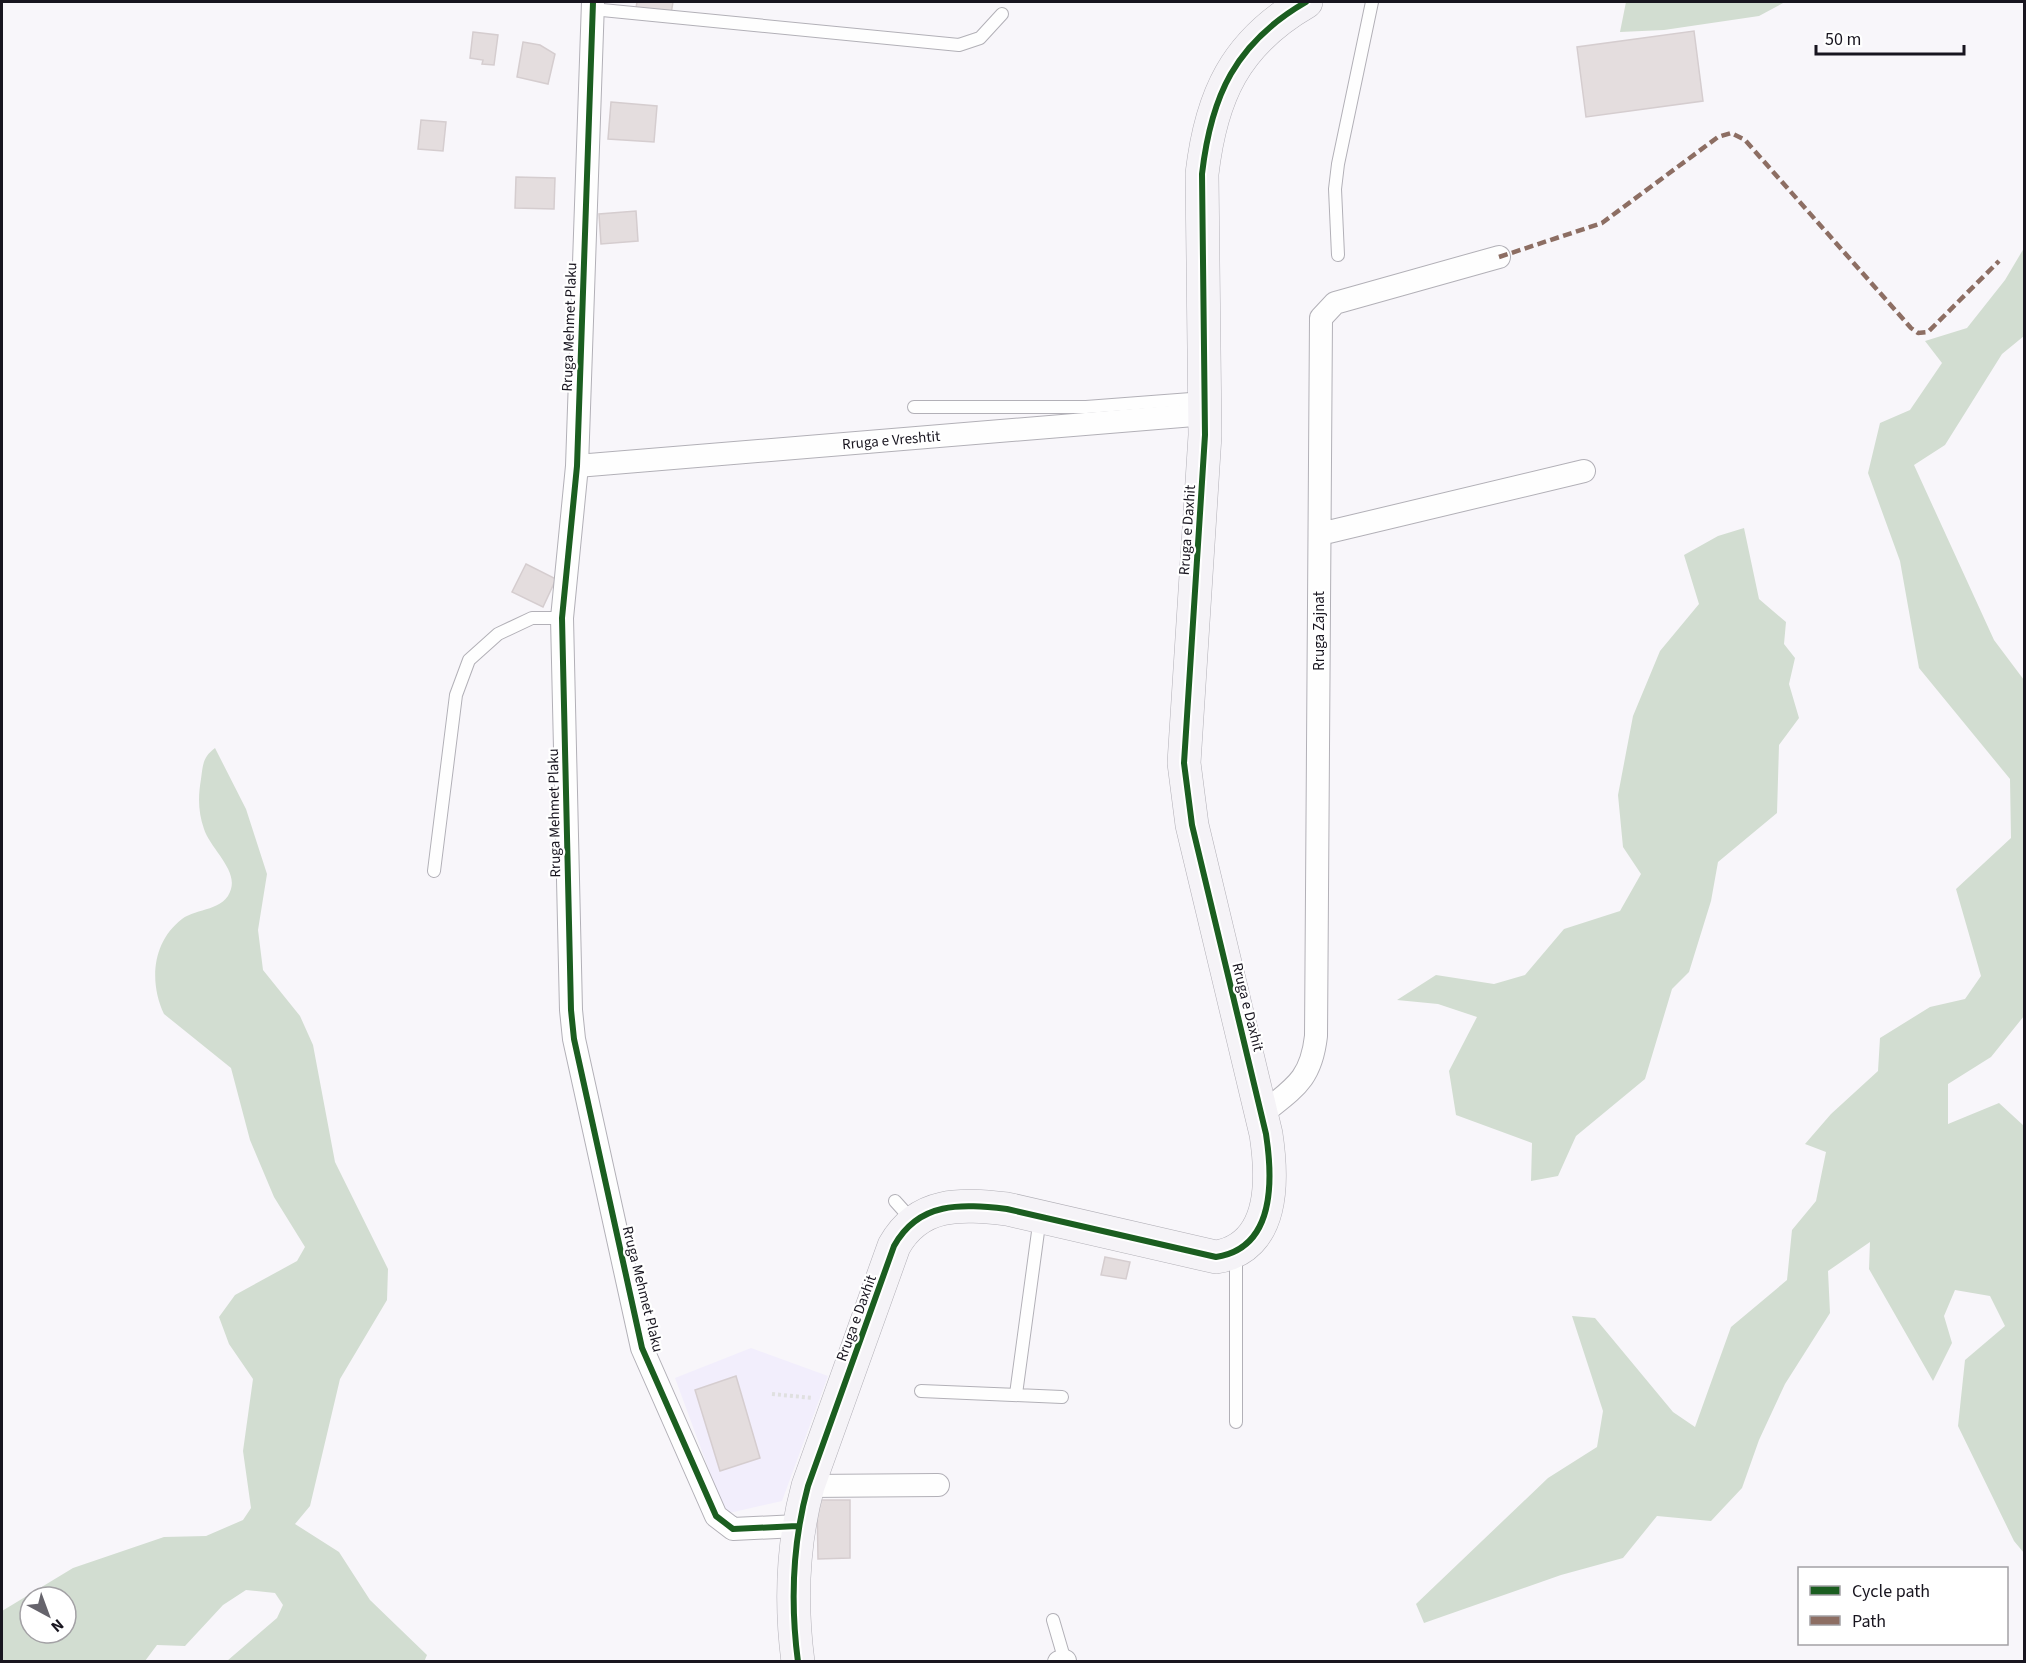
<svg xmlns="http://www.w3.org/2000/svg" width="2026" height="1663" viewBox="0 0 2026 1663" font-family="'Source Sans 3',sans-serif">
<style>
.built{fill:#f2eefc}
.forest{fill:#d2ddd1;fill-rule:evenodd}
.building{fill:#e4ddde;stroke:#d5cdcf;stroke-width:1.5}
.lines{fill:none;stroke-linecap:round;stroke-linejoin:round}
.lane-casing{stroke:#b2b0b7;stroke-width:14}
.street-casing{stroke:#b2b0b7;stroke-width:24}
.secondary-casing{stroke:#b2b0b7;stroke-width:34}
.path{stroke:#e0e0e0;stroke-width:4;stroke-dasharray:3 3;stroke-linecap:butt}
.lane{stroke:#fefefe;stroke-width:12}
.street{stroke:#fefefe;stroke-width:22}
.secondary{stroke:#f5f3f7;stroke-width:33}
.quiet{stroke:#8d6e63;stroke-width:4.5;stroke-dasharray:9 4.5;stroke-linecap:butt}
.cycleway-casing{stroke:#fff;stroke-width:10}
.cycleway{stroke:#1b5e20;stroke-width:6}
.labels{text-anchor:middle;stroke-width:4.5;stroke-linejoin:round;paint-order:stroke}
.street-label{font-size:15px;fill:#18151f;stroke:#fff}
</style>
<rect width="100%" height="100%" fill="#f8f6fa"/>
<!-- built -->
<path class="built" d="M751 1348 828 1376 782 1501 725 1514 675 1378Z"/>
<!-- forest -->
<path class="forest" d="M1626 2H1785L1759 16 1664 30 1620 32Z
M2024 248V336L2002 354 1945 445 1914 465 1994 640 2024 680V1016L1991 1057 1948 1084V1124L1999 1103 2024 1126V1553L2014 1541 1958 1426 1965 1360 2005 1326 1990 1296 1955 1290 1944 1316 1952 1343 1933 1381 1869 1269 1870 1242 1828 1271 1830 1313 1785 1384 1759 1440 1742 1488 1711 1521 1657 1516 1623 1558 1561 1575 1424 1623 1416 1604 1548 1478 1597 1447 1603 1411 1572 1316 1595 1318 1673 1412 1695 1427 1731 1327 1787 1280 1792 1230 1816 1201 1826 1152 1805 1144 1831 1114 1878 1071 1880 1038 1930 1007 1965 999 1981 976 1956 889 2011 838 2010 779 1919 668 1900 561 1868 473 1880 423 1910 410 1942 363 1925 341 1967 328 2005 280Z
M1744 528 1759 599 1786 622 1784 644 1795 658 1789 684 1799 718 1779 745 1777 813 1718 862 1711 901 1689 972 1672 989 1645 1079 1576 1136 1558 1176 1531 1181 1532 1143 1456 1115 1449 1071 1477 1017 1438 1004 1397 1000 1436 975 1494 984 1525 975 1564 929 1620 911 1641 874 1623 847 1618 795 1633 716 1660 651 1699 604 1684 555 1718 536Z
M215 748 246 809 267 874 258 930 263 970 300 1016 313 1045 335 1162 388 1269 387 1300 340 1379 310 1506 295 1524 339 1552 370 1600 427 1655 424 1662 227 1661 277 1618 283 1605 275 1593 246 1590 223 1605 185 1646 157 1645 145 1661H2V1611L73 1568 164 1537 206 1536 243 1520 251 1508 243 1451 253 1379 229 1344 219 1317 235 1295 297 1261 305 1247 274 1197 250 1140 231 1068 164 1014C149 982 152 942 182 919 197 908 225 911 231 889 237 869 210 848 204 829 198 811 198 797 201 779 203 764 203 757 215 748ZM30 1597H66V1633H30Z"/>
<!-- building -->
<path class="building" d="M637 2H673L671 14 636 8Z
M1694 31 1703 101 1586 117 1577 47Z
M473 32 498 35 494 65 482 64 483 60 470 58Z
M523 42 540 45 555 54 548 84 517 77Z
M611 102 657 106 654 142 608 139Z
M421 120 446 122 443 151 418 149Z
M516 177 555 178 554 209 515 208Z
M636 211 638 241 601 244 599 214Z
M526 564 556 579 543 607 512 592Z
M1105 1257 1130 1262 1126 1279 1101 1275Z
M736 1376 760 1458 720 1471 695 1390Z
M817 1500H850V1558L818 1559Z"/>
<g class="lines">
<defs>
<path id="lane" d="M592 9 959 45 980 38 1002 14
M1338 255 1335 189 1338 164 1372 2
M914 407H1086L1204 398
M434 871 456 695 469 660 498 634 532 618H562
M895 1201 912 1220
M1236 1253V1422
M921 1391 1062 1397
M1016 1394 1040 1217
M1053 1620 1065 1661"/>
<path id="street" d="M593 2 577 466 562 618 571 1010 574 1039 642 1348 716 1516 733 1529 797 1526
M577 466 1206 414
M1320 534 1584 471
M1262 1114C1294 1088 1311 1080 1316 1036L1321 318 1335 303 1499 257
M808 1486 938 1485
M1059 1662 1065 1661"/>
<path id="secondary" d="M798 1662C790 1601 792 1545 808 1486L894 1246C919 1201 961 1204 1007 1209L1216 1257C1275 1248 1273 1180 1266 1134L1192 825 1184 763 1205 435 1202 174C1211 96 1235 43 1306 2"/>
</defs>
<!-- lane casing -->
<use href="#lane" class="lane-casing"/>
<!-- street casing -->
<use href="#street" class="street-casing"/>
<!-- secondary casing -->
<use href="#secondary" class="secondary-casing"/>
<!-- path -->
<path class="path" d="M772 1394 813 1398"/>
<!-- lane -->
<use href="#lane" class="lane"/>
<!-- street -->
<use href="#street" class="street"/>
<!-- secondary -->
<use href="#secondary" class="secondary"/>
<!-- quiet -->
<path class="quiet" d="M1499 257 1602 223 1718 137 1731 133 1745 140 1911 328 1918 333 1928 332 1999 261"/>
<defs>
<path id="cycleway" d="M593 2 577 466 562 618 571 1010 574 1039 642 1348 716 1516 733 1529 797 1526
M798 1662C790 1601 792 1545 808 1486L894 1246C919 1201 961 1204 1007 1209L1216 1257C1275 1248 1273 1180 1266 1134L1192 825 1184 763 1205 435 1202 174C1211 96 1235 43 1306 2"/>
</defs>
<!-- cycleway casing -->
<use href="#cycleway" class="cycleway-casing"/>
<!-- cycleway -->
<use href="#cycleway" class="cycleway"/>
</g>
<g class="labels">
<!-- street labels -->
<g class="street-label">
<text transform="translate(569 327) rotate(-88)" y="5">Rruga Mehmet Plaku</text>
<text transform="translate(891 440) rotate(-5)" y="5">Rruga e Vreshtit</text>
<text transform="translate(1187 530) rotate(-86)" y="5">Rruga e Daxhit</text>
<text transform="translate(1319 631) rotate(-90)" y="5">Rruga Zajnat</text>
<text transform="translate(554 813) rotate(-91)" y="5">Rruga Mehmet Plaku</text>
<text transform="translate(1248 1007) rotate(76)" y="5">Rruga e Daxhit</text>
<text transform="translate(643 1289) rotate(76)" y="5">Rruga Mehmet Plaku</text>
<text transform="translate(856 1318) rotate(-70)" y="5">Rruga e Daxhit</text>
</g>
</g>
<!-- border -->
<rect width="2026" height="1663" fill="none" stroke="#18151f" stroke-width="6"/>
<!-- legend -->
<rect x="1798" y="1567" width="210" height="78" fill="#ffffff" stroke="#a3a1a5" stroke-width="1.5"/>
<rect x="1810" y="1586" width="30" height="9" fill="#1b5e20" stroke="#a3a1a5" stroke-width="1.5"/>
<text x="1852" y="1597" font-size="18" fill="#18151f">Cycle path</text>
<rect x="1810" y="1616" width="30" height="9" fill="#8d6e63" stroke="#a3a1a5" stroke-width="1.5"/>
<text x="1852" y="1627" font-size="18" fill="#18151f">Path</text>
<!-- north arrow -->
<g transform="translate(48 1615) rotate(139)"><circle r="28" fill="#ffffff" stroke="#a3a1a5" stroke-width="1.5"/>
<path d="M0-4.5L10 22L0 15L-10 22Z" fill="#66646c"/>
<text y="-9" font-size="16" font-weight="bold" text-anchor="middle" fill="#18151f">N</text>
</g>
<!-- scale -->
<path d="M1816 45v9h148v-9" fill="none" stroke="#18151f" stroke-width="3"/>
<text x="1825" y="45" font-size="18" fill="#18151f" stroke="#ffffff" stroke-width="4.5" paint-order="stroke">50 m</text>
</svg>
